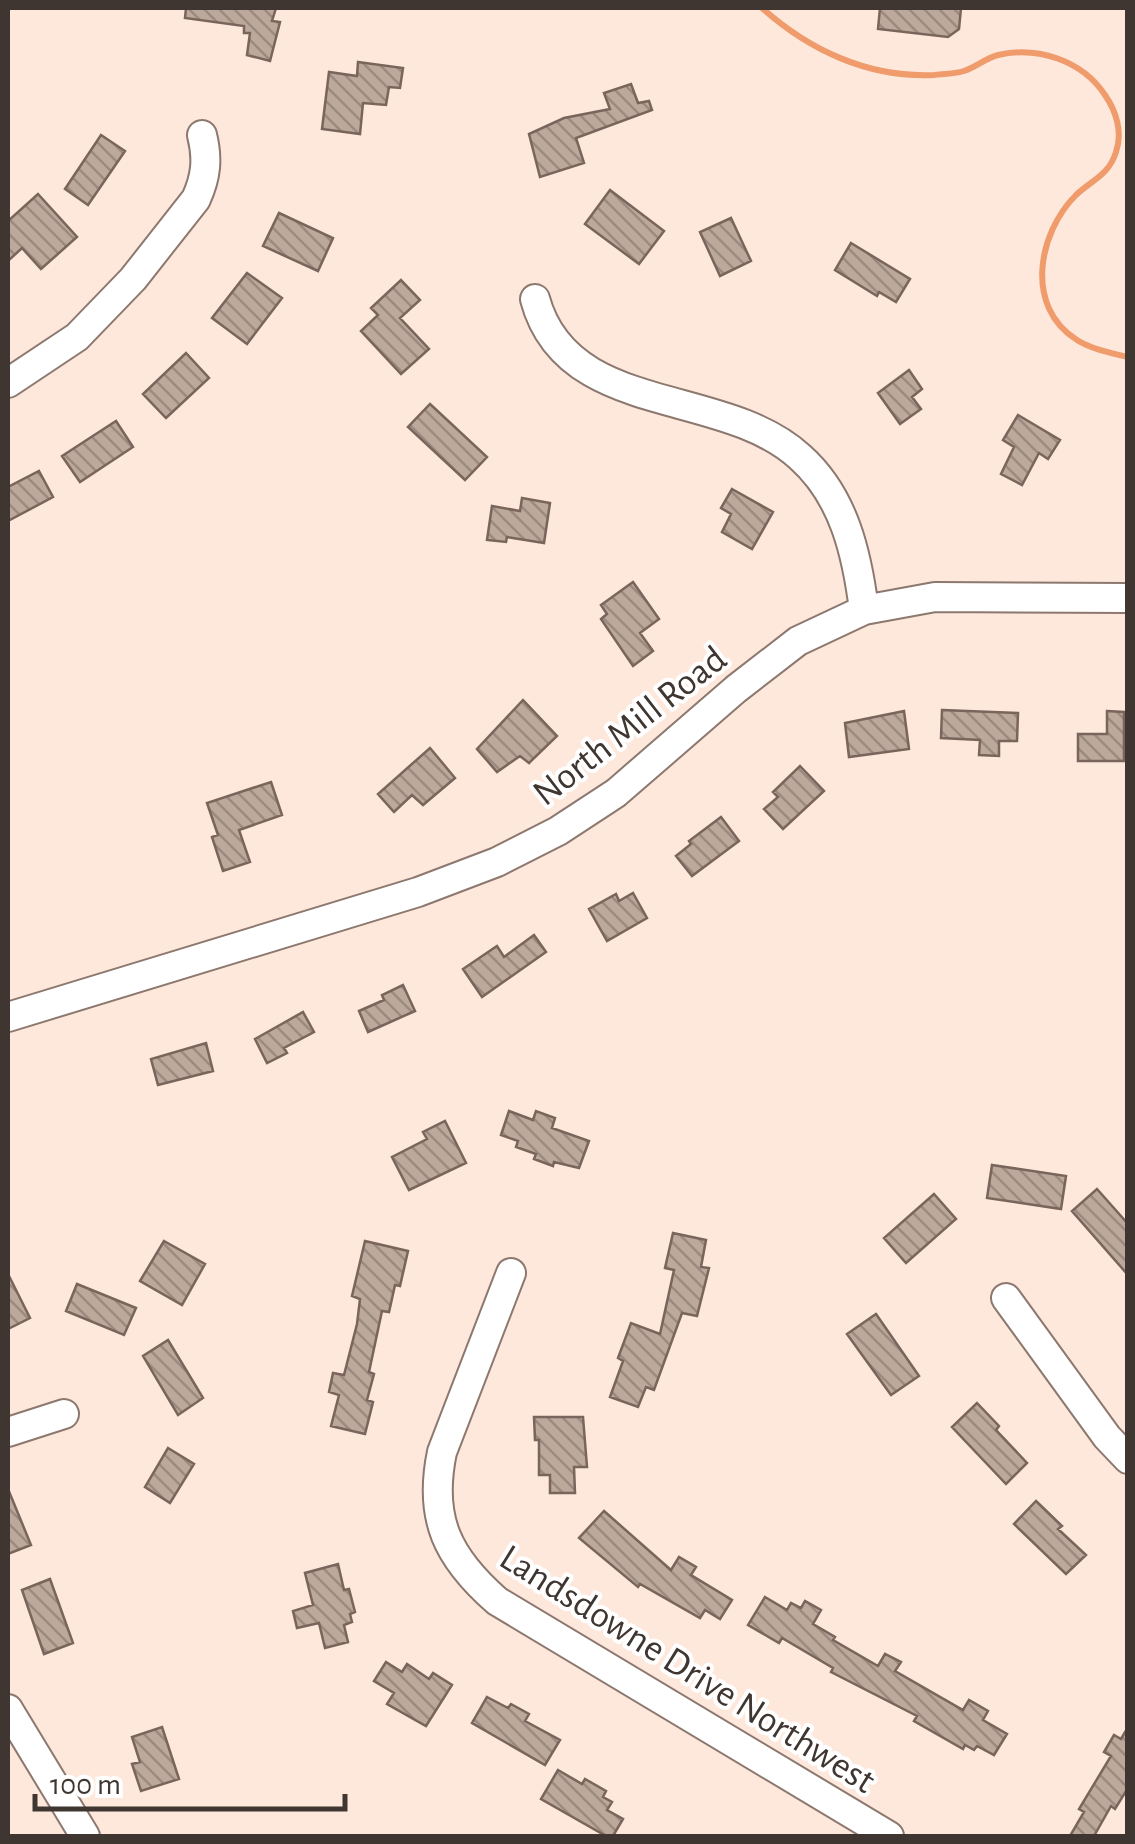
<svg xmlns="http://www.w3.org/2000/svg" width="1135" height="1844" viewBox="0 0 1135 1844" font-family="'Alegreya Sans',sans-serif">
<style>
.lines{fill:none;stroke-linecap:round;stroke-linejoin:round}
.stream{stroke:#f09b6c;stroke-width:6}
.building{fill:url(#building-back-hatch);stroke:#79655b;stroke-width:2.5}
.minor-casing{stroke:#8c786e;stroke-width:32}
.minor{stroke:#fff;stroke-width:28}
.labels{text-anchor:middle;stroke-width:8;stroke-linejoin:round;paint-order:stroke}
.street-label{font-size:38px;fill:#3f3631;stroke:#fff}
</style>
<defs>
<pattern id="building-back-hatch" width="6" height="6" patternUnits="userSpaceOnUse" patternTransform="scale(2.5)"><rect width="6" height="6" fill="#bda89c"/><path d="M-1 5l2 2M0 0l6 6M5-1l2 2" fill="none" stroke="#9b8a80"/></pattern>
</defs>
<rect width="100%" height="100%" fill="#fee7db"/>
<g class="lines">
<!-- stream -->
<path class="stream" d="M762 8C809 50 868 78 934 75 943 74 955 74 964 71 976 67 986 58 998 55 1037 46 1082 60 1105 95 1116 111 1123 132 1116 152 1109 175 1092 180 1076 195 1038 233 1024 307 1077 340 1091 349 1111 353 1128 357"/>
</g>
<!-- building -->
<path class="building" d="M186 8H276L272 21 280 22 270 61 247 55 250 33H244V26L185 18Z
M880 8H961L959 29 948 37 878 29Z
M358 62 403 68 400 88 389 87 386 105 363 103 360 134 322 129 329 72 357 76Z
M631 84 638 103 649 101 652 110 576 138 584 163 540 177 529 134 564 118 610 109 604 93Z
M101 135 125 151 88 205 65 189Z
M610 190 664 231 639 264 585 224Z
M38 194 77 237 41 269 22 248 8 261V221Z
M279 213 333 238 318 271 263 246Z
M731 218 751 261 720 276 700 232Z
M851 243 910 279 896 302 879 292 877 296 835 270Z
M247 273 282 298 247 344 212 318Z
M401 280 420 300 400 318 429 349 401 374 361 331 378 315 371 308Z
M186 353 209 378 166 418 143 394Z
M909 370 922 389 912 397 921 409 900 424 878 393Z
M430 404 487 457 465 480 408 427Z
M1018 415 1060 440 1048 459 1039 453 1022 485 1001 474 1014 447 1003 440Z
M116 421 133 447 80 482 62 456Z
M39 471 53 497 8 521V487Z
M732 489 773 512 752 549 722 532 731 514 721 508Z
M522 498 550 503 544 543 507 537 506 542 487 540 492 506 520 511Z
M633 582 659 619 640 633 653 651 633 666 601 619 607 614 601 605Z
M523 700 557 736 529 763 520 756 497 772 477 749Z
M942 710 1018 713 1017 741H999V756L979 755 980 740 941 738Z
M904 711 909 749 849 757 845 723Z
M1107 711 1124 712V761H1078V734H1107Z
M430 748 455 778 423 805 412 795 394 812 378 794Z
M800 766 824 791 783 829 764 809 778 797 773 792Z
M271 782 282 815 239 830 250 862 223 871 212 837 218 835 207 803Z
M721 817 739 841 692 876 676 856 691 844 689 841Z
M633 893 647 918 607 941 589 909 616 894 619 901Z
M534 935 546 952 482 997 463 969 497 946 504 957Z
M403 985 415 1011 368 1032 359 1011 384 1000 382 995Z
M303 1012 314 1032 284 1048 287 1053 267 1063 255 1039Z
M206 1043 213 1071 158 1085 151 1059Z
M509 1111 533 1120 536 1111 555 1118 552 1128 589 1141 579 1168 554 1162 553 1166 534 1159 536 1154 516 1147 518 1141 501 1135Z
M445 1121 466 1163 409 1190 392 1157 427 1139 423 1132Z
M992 1165 1066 1176 1061 1209 987 1198Z
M1097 1189 1128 1224V1275L1072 1211Z
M934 1194 956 1219 906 1263 884 1238Z
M673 1233 706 1240 701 1267 709 1268 697 1316 682 1313 654 1390 646 1387 638 1407 610 1397 623 1361 618 1358 631 1323 660 1334 674 1270 665 1268Z
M164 1241 205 1264 182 1305 140 1281Z
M365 1241 408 1251 400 1286 395 1285 389 1312 382 1311 369 1372 374 1374 367 1400 373 1402 365 1434 331 1426 339 1395 329 1392 333 1373 344 1375 357 1324 360 1299 352 1296Z
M8 1274 30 1318 8 1329Z
M77 1284 136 1308 124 1335 66 1311Z
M876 1314 919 1376 891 1395 847 1334Z
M168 1340 203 1398 178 1415 143 1356Z
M977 1403 999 1426 996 1430 1027 1463 1006 1484 952 1427Z
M534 1417H583L587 1467H574L575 1493H550V1475H539V1440H535Z
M168 1448 194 1464 170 1503 145 1487Z
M8 1489 31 1545 8 1554Z
M1036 1501 1062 1526 1058 1529 1086 1555 1066 1574 1014 1524Z
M604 1511 671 1570 679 1557 696 1567 691 1575 732 1600 720 1619 705 1610 700 1618 640 1584 638 1587 579 1538Z
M338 1564 344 1590 349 1589 355 1612 350 1614 352 1622 344 1625 348 1642 325 1648 319 1623 297 1628 293 1611 313 1605 305 1573Z
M50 1579 73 1643 44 1654 22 1590Z
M765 1597 787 1610 791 1603 801 1608 805 1601 821 1610 813 1624 835 1637 833 1640 878 1666 885 1654 901 1662 895 1671 963 1710 969 1700 988 1711 983 1720 1007 1734 994 1755 977 1746 974 1750 965 1745 963 1749 914 1721 917 1716 831 1672 833 1668 782 1638 779 1643 748 1625Z
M386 1662 402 1672 407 1664 429 1679 433 1673 452 1685 426 1726 387 1704 394 1693 374 1681Z
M487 1697 508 1708 511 1704 529 1714 525 1721 560 1740 545 1765 472 1723Z
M162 1727 179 1779 141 1791 132 1764 140 1762 132 1737Z
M1128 1727V1788L1115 1809 1111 1806 1094 1836H1070L1084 1812 1079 1809 1111 1756 1104 1752 1114 1735 1121 1739Z
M558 1770 582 1784 585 1779 606 1791 603 1797 612 1802 607 1810 623 1819 613 1836H606L541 1799Z"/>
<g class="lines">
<defs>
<path id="minor" d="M535 299C567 418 723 386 800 457 844 496 857 554 864 610
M8 383 77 337 133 279 196 199C206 177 208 159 202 135
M8 1017 418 892 497 862 558 831 616 793 736 689 798 641 864 610 935 597 1128 598
M511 1273 442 1452C428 1519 448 1558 497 1601L889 1836
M1006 1298 1107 1437 1128 1459
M8 1432 64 1414
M8 1709 85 1836"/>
</defs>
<!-- minor casing -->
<use href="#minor" class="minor-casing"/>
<!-- minor -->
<use href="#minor" class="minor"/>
</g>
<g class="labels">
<!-- street labels -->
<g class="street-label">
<text transform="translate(629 725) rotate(-38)" y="13">North Mill Road</text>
<text transform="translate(688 1668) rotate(32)" y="13">Landsdowne Drive Northwest</text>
</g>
</g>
<!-- border -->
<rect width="1135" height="1844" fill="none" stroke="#3f3631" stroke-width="20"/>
<!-- scale -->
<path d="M35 1794v15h310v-15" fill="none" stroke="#3f3631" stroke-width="5"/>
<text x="50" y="1794" font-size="30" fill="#3f3631" stroke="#ffffff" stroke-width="8" paint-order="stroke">100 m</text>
</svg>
